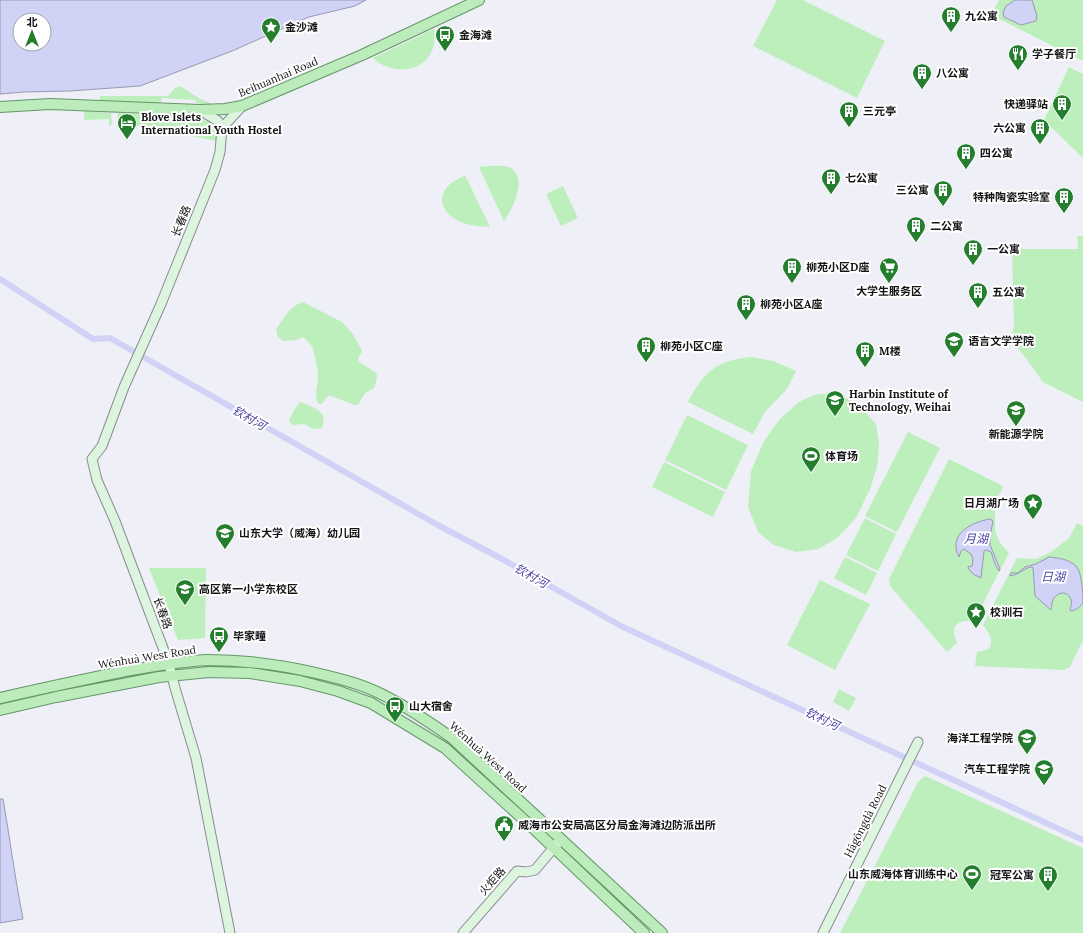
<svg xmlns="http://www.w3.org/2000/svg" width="1083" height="933" viewBox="0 0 1083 933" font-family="Lora,'Noto Sans SC',serif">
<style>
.green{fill:#bcefbc}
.water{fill:#d0d2f6;stroke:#9899b3;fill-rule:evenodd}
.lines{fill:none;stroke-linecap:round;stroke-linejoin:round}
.canal{stroke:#d0d2f6;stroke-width:6}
.secondary-casing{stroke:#8b8b92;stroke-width:11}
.primary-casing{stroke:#649766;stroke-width:12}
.secondary{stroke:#ddf5de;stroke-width:9}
.primary{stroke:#bcebbc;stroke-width:10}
.labels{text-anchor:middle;stroke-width:4;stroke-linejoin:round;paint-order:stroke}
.poi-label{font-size:11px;font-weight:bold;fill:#141417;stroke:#fff;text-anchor:start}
.street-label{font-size:11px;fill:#141417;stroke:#fff}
.water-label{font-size:12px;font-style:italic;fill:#4c42a5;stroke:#fff}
</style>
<rect width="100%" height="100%" fill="#efeff7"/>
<!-- green -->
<path class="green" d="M777 0H803L885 41 857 98 753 46Z
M999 0H1083V61L991 15Z
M434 29C435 38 435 48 429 56 416 75 387 72 373 58Z
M1069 67 1083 74V158L1044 120Z
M180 86 200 99 210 103V105L196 103 195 100 162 98 160 104 99 101 100 96H168L175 88Z
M84 111 111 113 112 125H109V119L84 120Z
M117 113 187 117 208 121 216 127 217 141 175 133V128L119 125Z
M489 166C495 166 503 165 509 167 529 176 513 209 504 221L479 167Z
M465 175 490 227C479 226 467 226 457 220 440 211 437 195 451 183 455 180 461 178 465 175Z
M563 186 578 218 561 226 546 194Z
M1077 236H1083V402L1043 382 1019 349 1010 344 1014 326 1012 249H1078Z
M303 302 342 322 353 334 362 351 358 359 359 362 375 372 377 375 376 382 374 388 365 393 358 405H355L331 396H328L322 404H318C314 391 318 387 318 375 318 366 314 356 313 347L303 337 296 340 283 341 278 337 276 330C283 319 289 306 303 302Z
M752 357 773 361 796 371 787 389 765 412 753 434 688 402C704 372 716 360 752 357Z
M831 393 849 399 861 407 876 424 879 445 877 467 870 489 856 518 837 538 818 549 796 552 774 545 758 532 748 507 751 471 764 441 780 419 799 402 814 395Z
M300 402C313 407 329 411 322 428L313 429 304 424 293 425 289 421 293 412Z
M687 415 748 445 726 490 665 460Z
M908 432 940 448 897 532 865 516Z
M949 459 1003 486 995 504V531L1000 543 1009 553 974 621C956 619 950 626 957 643L947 652 890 586 889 579Z
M664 462 725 492 713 517 652 487Z
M865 518 896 534 878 571 846 555Z
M1077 523 1083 526V640L1070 667 1063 670 975 666 977 652 986 650 990 648C993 638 989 633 983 625L1017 558 1036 559 1051 552 1069 538Z
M845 557 877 573 866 595 834 578Z
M149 568H206L205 638 178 640Z
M820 580 870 604 835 670 787 645Z
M839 689 856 698 849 711 833 702Z
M925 776 1083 848V933H840L918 782Z"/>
<!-- water -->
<path class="water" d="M0 0H366L355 6 309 17 232 51 140 86 70 91 24 92 0 94ZM20 20H44V44H20Z
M1015 0H1032L1037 16 1036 21 1021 25 1004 17 1003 12 1006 6Z
M990 519 993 521 990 536V545L1000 569 999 571 995 564 991 552 986 550 984 551 981 578 973 574 968 568V567L972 566 973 559 971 554 964 549 961 551 959 557C947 534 972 522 990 519Z
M1049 557C1059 558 1068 559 1076 566 1082 572 1083 594 1083 602 1081 607 1076 610 1071 611L1070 609C1076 596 1062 587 1054 598 1051 602 1052 607 1051 610L1035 596 1033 568 1032 567C1023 568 1019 575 1010 576L1011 573H1018L1025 567 1036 564Z
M0 799H3C10 839 15 879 23 919L0 923Z"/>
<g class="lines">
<!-- canal -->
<path class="canal" d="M0 279 93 339 110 338 436 524 502 559 623 627 1083 840"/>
<defs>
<path id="secondary" d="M200 110 218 121 222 128
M230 933 196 758 175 688 169 664 115 521 97 480 92 459 102 446 124 387 161 304 215 170 220 152 222 128 242 106
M463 933 517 871 526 872 535 870 561 839
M823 933 918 742"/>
<path id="primary" d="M0 107 50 104 200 110 225 109 242 106 362 55 479 0
M0 698C40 689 81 680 121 672 150 667 179 661 208 660 244 660 282 665 316 673 337 678 358 683 377 692 403 704 428 721 452 738L662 933
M0 710 56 697 159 677 209 672 250 673 300 681 338 691 371 703 445 748 534 829 644 933"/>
</defs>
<!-- secondary casing -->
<use href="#secondary" class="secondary-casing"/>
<!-- primary casing -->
<use href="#primary" class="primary-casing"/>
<!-- secondary -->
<use href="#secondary" class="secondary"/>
<!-- primary -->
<use href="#primary" class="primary"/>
</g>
<!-- icons -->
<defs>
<symbol id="building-pin" viewBox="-11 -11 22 30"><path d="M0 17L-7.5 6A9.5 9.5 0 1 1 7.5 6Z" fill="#247e2d" stroke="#fff"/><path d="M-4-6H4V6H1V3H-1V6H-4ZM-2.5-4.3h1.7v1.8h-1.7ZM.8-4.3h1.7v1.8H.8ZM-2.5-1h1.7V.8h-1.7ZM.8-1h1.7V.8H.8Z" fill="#fff"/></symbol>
<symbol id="sight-pin" viewBox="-11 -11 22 30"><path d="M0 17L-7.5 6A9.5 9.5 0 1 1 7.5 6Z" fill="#247e2d" stroke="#fff"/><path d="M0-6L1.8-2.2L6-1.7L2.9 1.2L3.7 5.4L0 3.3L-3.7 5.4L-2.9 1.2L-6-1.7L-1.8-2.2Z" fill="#fff"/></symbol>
<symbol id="bus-pin" viewBox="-11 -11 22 30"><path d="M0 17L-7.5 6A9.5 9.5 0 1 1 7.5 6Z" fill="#247e2d" stroke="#fff"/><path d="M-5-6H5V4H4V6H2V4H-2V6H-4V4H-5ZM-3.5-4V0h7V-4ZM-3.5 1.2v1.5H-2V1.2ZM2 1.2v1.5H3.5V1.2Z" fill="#fff"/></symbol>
<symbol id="restaurant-pin" viewBox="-11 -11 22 30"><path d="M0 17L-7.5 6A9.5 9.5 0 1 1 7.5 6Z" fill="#247e2d" stroke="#fff"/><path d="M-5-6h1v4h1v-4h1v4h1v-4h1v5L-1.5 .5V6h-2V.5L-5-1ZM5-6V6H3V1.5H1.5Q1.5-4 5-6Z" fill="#fff"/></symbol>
<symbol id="hotel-pin" viewBox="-11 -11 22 30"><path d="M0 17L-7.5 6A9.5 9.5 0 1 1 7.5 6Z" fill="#247e2d" stroke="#fff"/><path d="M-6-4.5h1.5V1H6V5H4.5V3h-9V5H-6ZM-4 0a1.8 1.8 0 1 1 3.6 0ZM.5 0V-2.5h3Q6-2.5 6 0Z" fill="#fff"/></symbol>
<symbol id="supermarket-pin" viewBox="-11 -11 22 30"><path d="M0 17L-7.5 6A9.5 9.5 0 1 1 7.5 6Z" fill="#247e2d" stroke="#fff"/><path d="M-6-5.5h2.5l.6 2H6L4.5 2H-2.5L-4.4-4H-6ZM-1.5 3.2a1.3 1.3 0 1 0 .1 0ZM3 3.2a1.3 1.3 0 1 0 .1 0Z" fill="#fff"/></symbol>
<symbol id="university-pin" viewBox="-11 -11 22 30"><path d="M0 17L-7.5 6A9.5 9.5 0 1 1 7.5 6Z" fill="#247e2d" stroke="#fff"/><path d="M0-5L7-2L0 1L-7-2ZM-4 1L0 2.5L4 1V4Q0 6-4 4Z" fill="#fff"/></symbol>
<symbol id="stadium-pin" viewBox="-11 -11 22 30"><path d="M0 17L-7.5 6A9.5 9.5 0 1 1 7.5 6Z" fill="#247e2d" stroke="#fff"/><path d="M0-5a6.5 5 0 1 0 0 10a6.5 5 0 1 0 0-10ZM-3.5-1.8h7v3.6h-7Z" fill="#fff"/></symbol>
<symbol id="school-pin" viewBox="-11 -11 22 30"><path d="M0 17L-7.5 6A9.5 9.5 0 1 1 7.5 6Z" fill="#247e2d" stroke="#fff"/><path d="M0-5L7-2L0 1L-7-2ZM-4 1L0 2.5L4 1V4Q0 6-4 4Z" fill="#fff"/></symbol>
<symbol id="civic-pin" viewBox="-11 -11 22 30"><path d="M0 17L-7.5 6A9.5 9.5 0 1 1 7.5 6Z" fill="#247e2d" stroke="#fff"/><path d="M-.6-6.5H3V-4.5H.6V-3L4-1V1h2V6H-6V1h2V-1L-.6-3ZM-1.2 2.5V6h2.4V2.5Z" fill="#fff"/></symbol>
</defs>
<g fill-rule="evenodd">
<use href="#building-pin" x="940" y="5" width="22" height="30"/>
<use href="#sight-pin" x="260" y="16" width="22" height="30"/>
<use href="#bus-pin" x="434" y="24" width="22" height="30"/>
<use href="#restaurant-pin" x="1007" y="43" width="22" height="30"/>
<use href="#building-pin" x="911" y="62" width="22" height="30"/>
<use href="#building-pin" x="1051" y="93" width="22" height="30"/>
<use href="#building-pin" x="838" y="100" width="22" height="30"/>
<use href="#hotel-pin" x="116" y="112" width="22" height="30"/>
<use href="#building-pin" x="1029" y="117" width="22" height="30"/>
<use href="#building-pin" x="955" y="142" width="22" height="30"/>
<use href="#building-pin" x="820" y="167" width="22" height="30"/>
<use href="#building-pin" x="932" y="179" width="22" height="30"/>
<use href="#building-pin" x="1053" y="186" width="22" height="30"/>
<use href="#building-pin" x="905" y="215" width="22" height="30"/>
<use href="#building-pin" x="962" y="238" width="22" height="30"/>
<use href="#building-pin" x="781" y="256" width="22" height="30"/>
<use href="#supermarket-pin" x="878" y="256" width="22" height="30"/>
<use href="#building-pin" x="967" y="281" width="22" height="30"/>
<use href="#building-pin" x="735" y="293" width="22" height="30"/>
<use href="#university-pin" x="943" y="330" width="22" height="30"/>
<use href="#building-pin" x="635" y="335" width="22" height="30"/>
<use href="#building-pin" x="854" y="340" width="22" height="30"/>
<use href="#university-pin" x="824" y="389" width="22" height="30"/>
<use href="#university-pin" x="1005" y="399" width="22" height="30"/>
<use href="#stadium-pin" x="800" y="445" width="22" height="30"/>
<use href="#sight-pin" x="1022" y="492" width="22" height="30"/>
<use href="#school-pin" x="214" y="522" width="22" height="30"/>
<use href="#school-pin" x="174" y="578" width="22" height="30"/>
<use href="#sight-pin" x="965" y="601" width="22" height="30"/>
<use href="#bus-pin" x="208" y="625" width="22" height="30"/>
<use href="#bus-pin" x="384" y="695" width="22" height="30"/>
<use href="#university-pin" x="1016" y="727" width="22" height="30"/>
<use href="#university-pin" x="1033" y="758" width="22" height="30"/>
<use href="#civic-pin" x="493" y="814" width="22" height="30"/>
<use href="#stadium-pin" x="961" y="863" width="22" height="30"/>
<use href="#building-pin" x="1037" y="864" width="22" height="30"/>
</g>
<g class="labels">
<!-- poi labels -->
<g class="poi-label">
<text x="965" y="20">九公寓</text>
<text x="285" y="31">金沙滩</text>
<text x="459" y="39">金海滩</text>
<text x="1032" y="58">学子餐厅</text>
<text x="936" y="77">八公寓</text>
<text x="1048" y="108" text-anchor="end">快递驿站</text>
<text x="863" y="115">三元亭</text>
<text x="141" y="121">Blove Islets<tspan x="141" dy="13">International Youth Hostel</tspan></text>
<text x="1026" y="132" text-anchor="end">六公寓</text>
<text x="980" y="157">四公寓</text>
<text x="845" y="182">七公寓</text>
<text x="929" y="194" text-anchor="end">三公寓</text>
<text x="1050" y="201" text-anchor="end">特种陶瓷实验室</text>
<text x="930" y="230">二公寓</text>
<text x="987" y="253">一公寓</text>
<text x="806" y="271">柳苑小区D座</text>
<text x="889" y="295" text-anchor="middle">大学生服务区</text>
<text x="992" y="296">五公寓</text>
<text x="760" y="308">柳苑小区A座</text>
<text x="968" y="345">语言文学学院</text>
<text x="660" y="350">柳苑小区C座</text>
<text x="879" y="355">M楼</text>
<text x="849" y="398">Harbin Institute of<tspan x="849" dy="13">Technology, Weihai</tspan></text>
<text x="1016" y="438" text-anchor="middle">新能源学院</text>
<text x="825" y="460">体育场</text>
<text x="1019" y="507" text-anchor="end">日月湖广场</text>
<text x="239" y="537">山东大学（威海）幼儿园</text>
<text x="199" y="593">高区第一小学东校区</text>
<text x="990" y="616">校训石</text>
<text x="233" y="640">毕家疃</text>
<text x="409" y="710">山大宿舍</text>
<text x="1013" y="742" text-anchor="end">海洋工程学院</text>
<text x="1030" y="773" text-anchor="end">汽车工程学院</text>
<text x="518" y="829">威海市公安局高区分局金海滩边防派出所</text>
<text x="958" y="878" text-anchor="end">山东威海体育训练中心</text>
<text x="1034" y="879" text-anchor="end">冠军公寓</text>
</g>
<!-- street labels -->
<g class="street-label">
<text transform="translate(278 77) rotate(-23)" y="4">Beihuanhai Road</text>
<text transform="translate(181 221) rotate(-68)" y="4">长春路</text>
<text transform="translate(163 613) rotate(70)" y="4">长春路</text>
<text transform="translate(147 657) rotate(-9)" y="4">Wénhuà West Road</text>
<text transform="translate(488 757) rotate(42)" y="4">Wénhuà West Road</text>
<text transform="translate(865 821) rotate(-63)" y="4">Hāgōngdà Road</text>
<text transform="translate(492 881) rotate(-48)" y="4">火炬路</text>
</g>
<!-- water labels -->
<g class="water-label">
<text transform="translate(249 418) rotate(30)" y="4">钦村河</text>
<text x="976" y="543">月湖</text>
<text transform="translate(531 576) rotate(29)" y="4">钦村河</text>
<text x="1053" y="581">日湖</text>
<text transform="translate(822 719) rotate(25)" y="4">钦村河</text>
</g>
</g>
<!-- north arrow -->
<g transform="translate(32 32)"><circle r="19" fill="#ffffff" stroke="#a1a1a2"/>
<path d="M0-3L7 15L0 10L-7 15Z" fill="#247e2d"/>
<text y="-6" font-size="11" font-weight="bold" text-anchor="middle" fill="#141417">北</text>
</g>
</svg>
